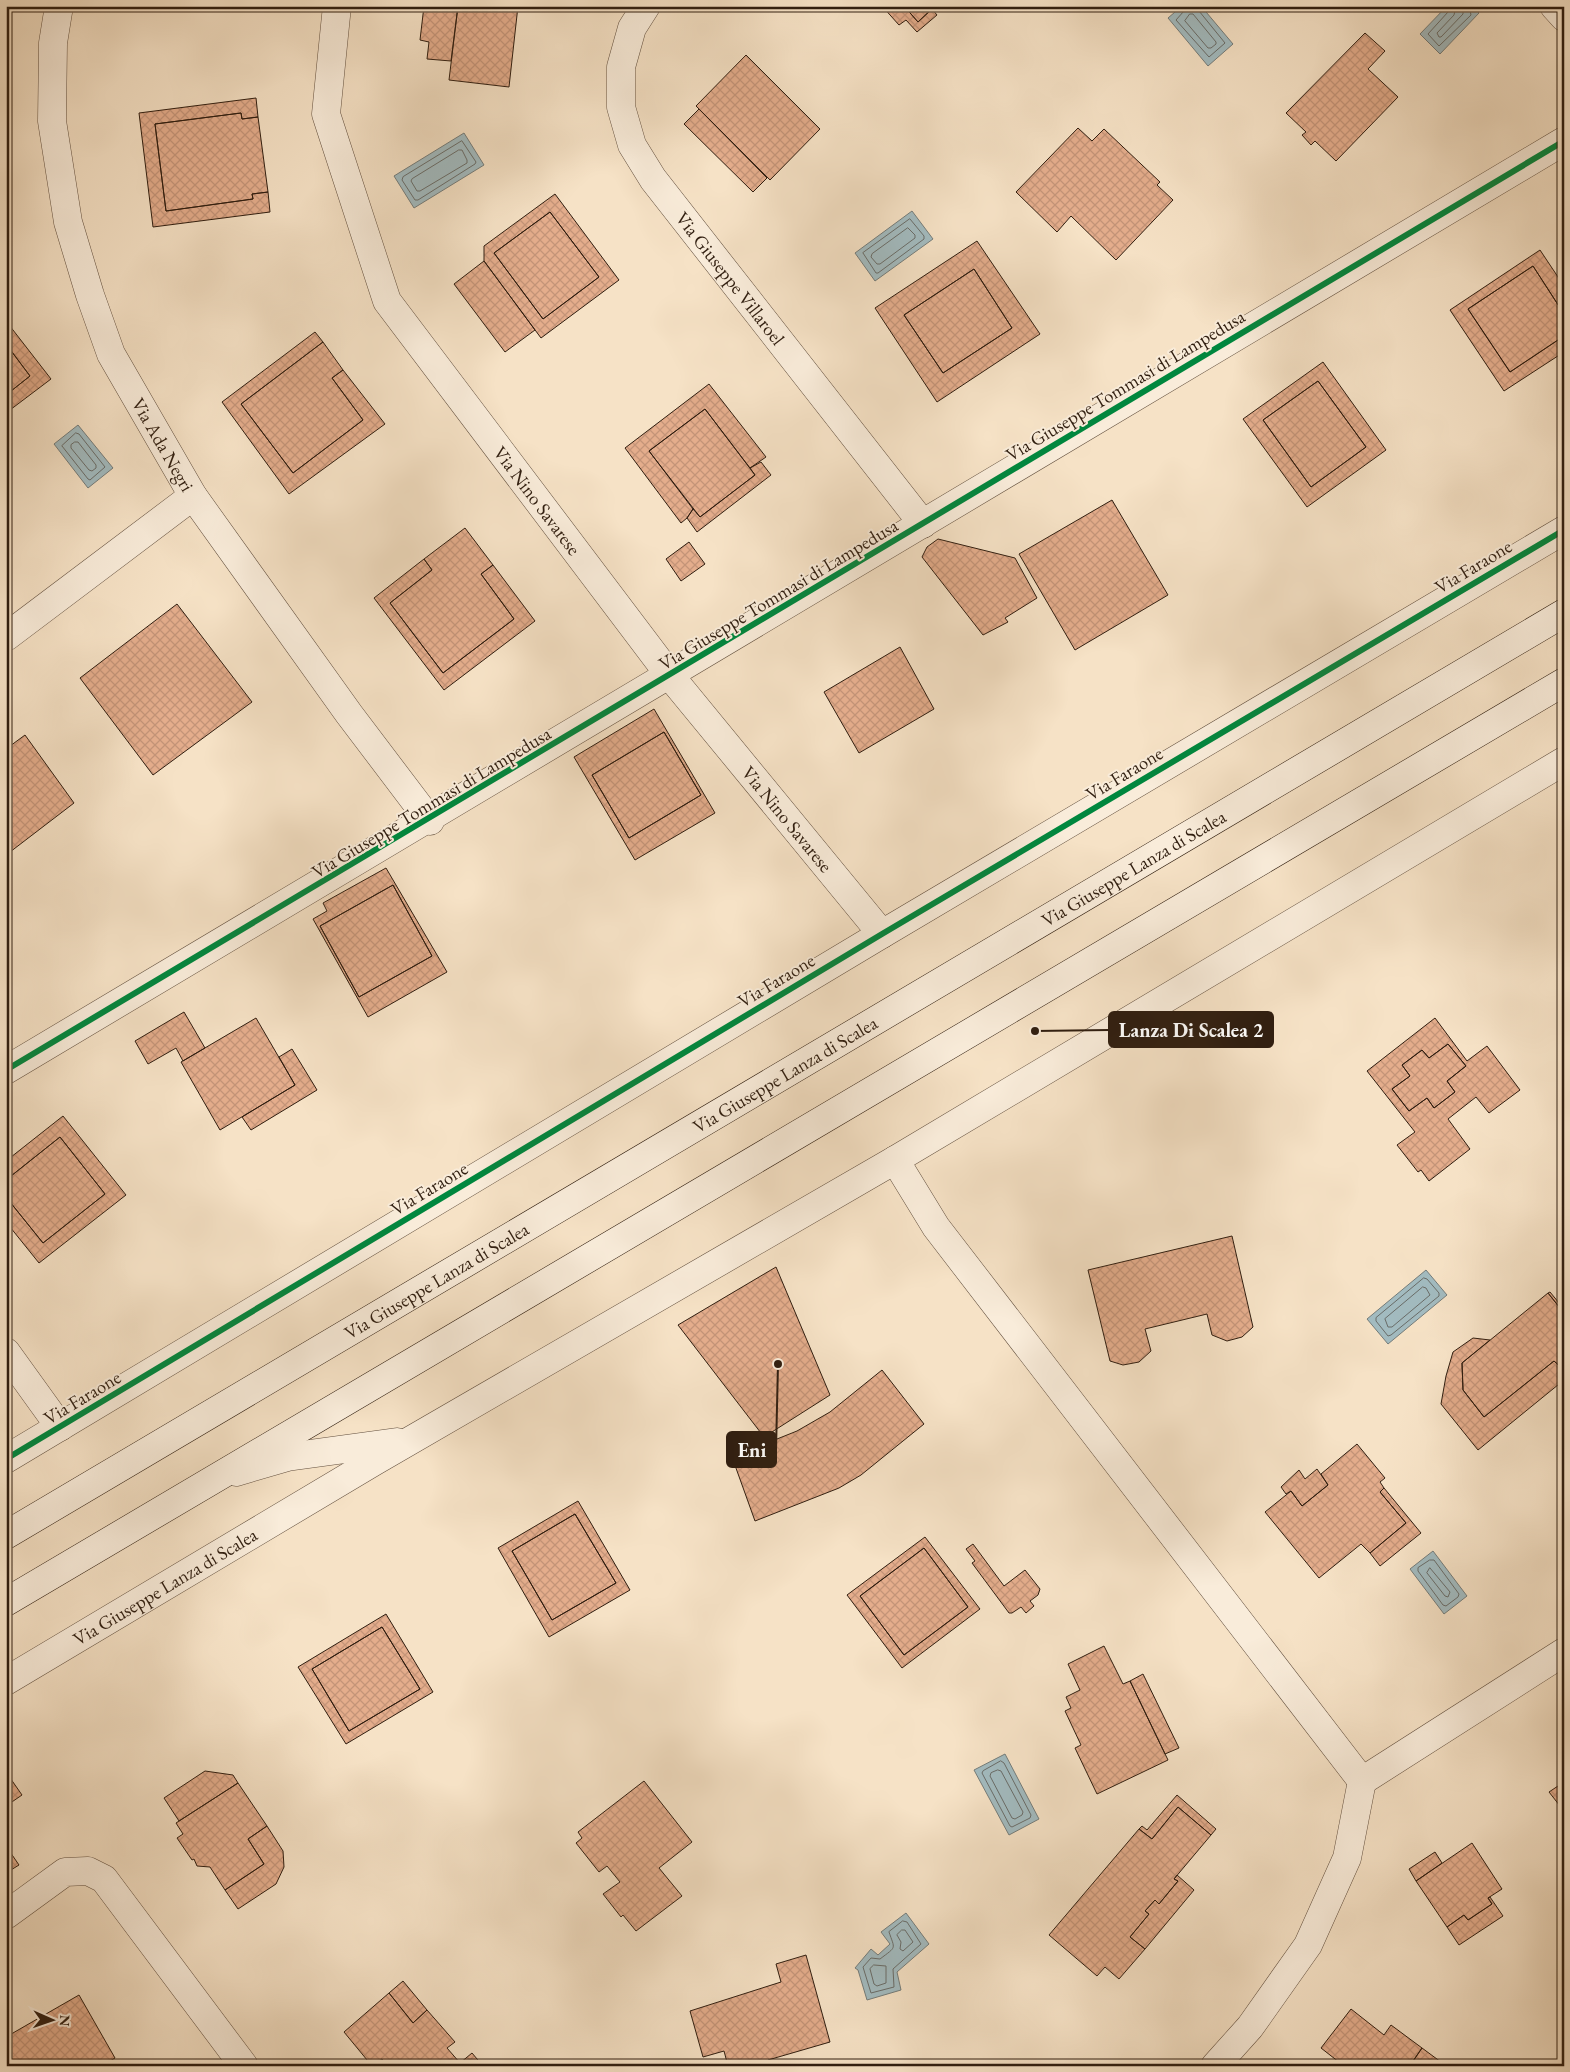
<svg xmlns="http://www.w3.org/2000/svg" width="1570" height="2072" viewBox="0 0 1570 2072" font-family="'EB Garamond',serif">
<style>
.water{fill:#a2bbc0;stroke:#747c7a}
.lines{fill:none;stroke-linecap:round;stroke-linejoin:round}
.shore{stroke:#696c68;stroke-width:1}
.building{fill:url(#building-cross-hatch);stroke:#301e10;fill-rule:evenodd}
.street-casing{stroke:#624f3e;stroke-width:29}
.secondary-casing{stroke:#301e10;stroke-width:29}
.street{stroke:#f9ecda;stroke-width:28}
.secondary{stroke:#f9ecda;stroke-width:28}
.cycleway-casing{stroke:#f9ecda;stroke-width:9}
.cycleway{stroke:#00873e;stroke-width:6}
.labels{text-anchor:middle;stroke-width:4;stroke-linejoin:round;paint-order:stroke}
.street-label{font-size:19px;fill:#301e10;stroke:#f9ecda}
.leader{fill:none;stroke:#301e10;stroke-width:2}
.callout-dot{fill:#301e10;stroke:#f9ecda;stroke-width:2}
.callout{fill:#301e10;stroke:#301e10;stroke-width:2}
.callout-label{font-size:20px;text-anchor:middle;font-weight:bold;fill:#fff}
</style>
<defs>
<pattern id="building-cross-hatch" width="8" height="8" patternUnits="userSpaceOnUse" patternTransform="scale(1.25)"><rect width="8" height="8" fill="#e4ad8c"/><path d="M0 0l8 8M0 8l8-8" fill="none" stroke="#c49478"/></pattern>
</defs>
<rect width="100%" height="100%" fill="#f6e2c6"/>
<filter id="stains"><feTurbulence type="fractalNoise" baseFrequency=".004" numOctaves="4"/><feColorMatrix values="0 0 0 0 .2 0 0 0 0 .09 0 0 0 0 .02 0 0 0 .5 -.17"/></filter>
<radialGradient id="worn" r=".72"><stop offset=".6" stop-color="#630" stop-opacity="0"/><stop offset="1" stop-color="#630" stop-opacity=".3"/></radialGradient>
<!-- water -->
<path class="water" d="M1182 6H1201L1233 44 1208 66 1168 18Z
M1447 6H1472L1479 13 1440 54 1420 34Z
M464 133 484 165 414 208 394 176Z
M912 211 933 239 875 281 855 253Z
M78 425 113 468 88 488 54 444Z
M1426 1270 1447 1295 1388 1344 1367 1319Z
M1433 1551 1467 1596 1444 1614 1410 1569Z
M1005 1754 1039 1819 1009 1835 974 1770Z
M906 1913 929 1944 897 1972 901 1990 867 2000 858 1970 855 1968 871 1949 878 1955 890 1944 881 1932Z"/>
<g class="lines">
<!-- shore -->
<path class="shore" d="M1185 6 1184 11 1176 20 1209 57 1225 43 1199 11 1198 6
M1450 6 1448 12 1428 34 1439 46 1471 15 1469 6
M1456 6 1454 15 1437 33 1439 37H1441L1463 14V6
M1190 14H1193L1216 42V44L1211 48H1208L1185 21Z
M462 141 476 162 475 164 418 200H415L402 180 403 177Z
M459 150H462L467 160V163L420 191H417L411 181 412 179Z
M910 219 924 236V239L878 273H876L863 253Z
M908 228 915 235V238L880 264H877L871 257 872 254Z
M76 433 79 434 105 467 90 480 88 479 62 446Z
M75 442H78L96 465V468L92 471 89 470 71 448V445Z
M1424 1278 1427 1279 1439 1293V1296L1391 1335 1388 1336 1376 1321V1318Z
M1423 1287 1426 1288 1430 1295 1392 1327H1388L1385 1319Z
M1430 1560H1434L1459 1594 1458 1597 1446 1606 1443 1605 1418 1571V1568Z
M1430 1568 1450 1592 1448 1597 1445 1596 1427 1573Z
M1001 1761 1004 1763 1031 1815 1030 1818 1012 1827 1010 1826 982 1773 983 1771Z
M998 1770 1001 1771 1023 1812 1022 1815 1015 1819 1012 1818 990 1776 991 1773Z
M903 1921 907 1922 921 1944 893 1969 894 1987 871 1993 863 1967 871 1958 880 1959C897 1946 895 1950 889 1932Z
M902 1930H905L913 1942 903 1951 900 1949 901 1942 897 1935Z
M874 1965 886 1966V1983L877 1986 874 1984 870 1969Z"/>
</g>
<!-- building -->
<path class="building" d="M424 6H458L451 61 427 59 429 42 420 40Z
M458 6H518L509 87 449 80Z
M882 6H904L918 22 932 9 937 15 917 32 906 20 899 25Z
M904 6H935L918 22Z
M1365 33 1385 51 1368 69 1398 97 1336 161 1315 141 1311 145 1302 135 1306 132 1286 113Z
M746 55 820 129 770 180 696 106Z
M256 98 258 117 242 119 241 113 155 124 166 211 253 199 252 194 268 192 270 212 153 227 139 113Z
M699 109 767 178 753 192 684 124Z
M241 113 242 119 258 117 268 192 252 194 253 199 166 211 155 124Z
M1078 128 1092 141 1104 129 1160 182 1157 185 1173 200 1116 260 1071 216 1057 232 1016 192Z
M555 194 619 280 541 338 484 261V246ZM550 212 599 277 543 319 494 253Z
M550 212 599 277 543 319 494 253Z
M977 241 1040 334 937 402 875 308ZM974 269 1012 328 943 373 904 315Z
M1540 250 1564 286V314L1533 266 1468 309 1510 372 1564 336V352L1504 391 1450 310Z
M484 261 535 330 505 352 454 284Z
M1533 266 1564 314V336L1510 372 1468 309Z
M974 269 1012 328 943 373 904 315Z
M6 321 51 379 6 413V395L30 376 6 344Z
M315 332 323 342 241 404 293 473 363 420 332 378 343 370 385 424 289 494 222 402Z
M323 342 343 370 332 378 363 420 293 473 241 404Z
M6 344 30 376 6 395Z
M1323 362 1386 450 1307 507 1243 419ZM1318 381 1366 447 1311 487 1263 420Z
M1318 381 1366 447 1311 487 1263 420Z
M709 384 766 457 750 468 705 409 649 451 693 509 687 518 681 523 625 448Z
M705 409 755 475 700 517 649 451Z
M761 462 771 475 697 532 687 518 693 509 700 517 755 475 750 468Z
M1112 500 1168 595 1075 650 1019 554Z
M465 528 493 565 481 574 514 619 443 673 390 603 432 570 424 559Z
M938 539 1015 558 1037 598 1005 618 1008 622 983 635 922 557 927 547Z
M689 542 705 564 681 581 666 559Z
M424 559 432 570 390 603 443 673 514 619 481 574 493 565 535 621 444 690 374 598Z
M177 604 252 702 153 775 80 678Z
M900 647 934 709 859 753 824 692Z
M654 709 715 813 635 860 574 757ZM664 732 701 795 629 838 592 775Z
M664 732 701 795 629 838 592 775Z
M25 735 74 803 10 852 6 848V749Z
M386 868 447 972 368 1017 313 919 327 911 323 903ZM393 885 432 956 359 997 320 926Z
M393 885 432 956 359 997 320 926Z
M184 1012 205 1048 183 1061 176 1048 148 1064 135 1041Z
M256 1018 295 1085 220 1130 181 1062Z
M1435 1018 1467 1061 1487 1046 1520 1090 1489 1113 1476 1097 1448 1119 1470 1149 1429 1181 1421 1170 1418 1172 1397 1145 1415 1132 1367 1071ZM1448 1044 1466 1066 1447 1081 1455 1092 1434 1108 1427 1098 1409 1111 1392 1089 1410 1076 1402 1065 1422 1050 1429 1058Z
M1448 1044 1466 1066 1447 1081 1455 1092 1434 1108 1427 1098 1409 1111 1392 1089 1410 1076 1402 1065 1422 1050 1429 1058Z
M292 1049 317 1090 251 1130 242 1117 295 1085 279 1057Z
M63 1116 126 1195 39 1263 6 1222V1197L43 1243 105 1194 60 1137 6 1180V1161Z
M60 1137 105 1194 43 1243 6 1197V1180Z
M1232 1236 1253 1327 1242 1337 1227 1341 1212 1335 1207 1314 1145 1329 1151 1351 1139 1362 1123 1365 1110 1361 1088 1270Z
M776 1267 830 1395 764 1437 678 1325Z
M1550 1292 1564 1309V1313L1548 1293Z
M1548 1293 1564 1313V1370L1554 1361 1484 1417 1463 1390 1462 1363Z
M1473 1338 1490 1340 1462 1363 1463 1390 1484 1417 1554 1361 1564 1370V1380L1478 1450 1441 1404 1446 1376 1453 1352Z
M882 1370 924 1424 861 1475 839 1488 755 1521 732 1457 797 1431 830 1412Z
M1357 1444 1385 1478 1380 1482 1384 1488 1380 1492 1406 1523 1370 1553 1361 1544 1319 1578 1265 1512 1291 1491 1302 1506 1328 1485 1321 1474Z
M1317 1469 1328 1485 1302 1506 1291 1491 1286 1494 1281 1487 1299 1470 1305 1479Z
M1384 1488 1421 1533 1380 1566 1370 1553 1406 1523 1380 1492Z
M578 1501 630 1590 549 1637 498 1548ZM575 1514 616 1583 552 1620 512 1551Z
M575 1514 616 1583 552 1620 512 1551Z
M925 1537 980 1609 902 1668 847 1595ZM924 1548 968 1607 904 1655 860 1596Z
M973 1544 1004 1586 1025 1570 1040 1589 1038 1595 1030 1601 1034 1606 1026 1613 1021 1607 1012 1613H1009L972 1563 975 1561 966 1549Z
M924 1548 968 1607 904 1655 860 1596Z
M386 1614 433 1692 346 1744 298 1667ZM382 1627 420 1689 349 1731 312 1669Z
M382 1627 420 1689 349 1731 312 1669Z
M1104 1646 1123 1684 1130 1681 1168 1760 1097 1794 1075 1748 1081 1745 1065 1711 1071 1708 1066 1697 1080 1690 1068 1664Z
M1143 1674 1179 1748 1165 1754 1130 1681Z
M205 1771 233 1775 238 1783 179 1821 164 1798Z
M6 1772 22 1795 6 1806Z
M644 1781 692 1842 659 1868 682 1896 636 1931 623 1915 621 1917 603 1894 620 1882 607 1866 599 1872 576 1843 582 1838 578 1832Z
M1564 1782V1803L1560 1806 1549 1792Z
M238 1783 267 1826 248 1839 264 1864 225 1890 210 1867 197 1866 194 1859 192 1860 177 1838 183 1834 176 1823Z
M1177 1795 1216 1829 1211 1835 1178 1807 1152 1839 1139 1829 1142 1826 1147 1830Z
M1178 1807 1211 1835 1174 1879 1178 1881 1159 1904 1155 1900 1145 1911 1149 1914 1130 1937 1145 1949 1119 1979 1105 1967 1097 1976 1049 1935 1139 1829 1152 1839Z
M267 1826 283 1851 284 1867 276 1884 238 1909 225 1890 264 1864 248 1839Z
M1472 1843 1502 1889 1488 1898 1492 1904 1468 1920 1464 1915 1447 1927 1416 1881Z
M6 1846 19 1865 6 1873Z
M1435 1852 1442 1863 1416 1881 1409 1869Z
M1177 1875 1194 1890 1145 1949 1130 1937 1149 1914 1145 1911 1155 1900 1159 1904 1178 1881 1174 1879Z
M1490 1897 1503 1916 1459 1945 1447 1927 1464 1915 1468 1920 1492 1904 1488 1898Z
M806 1955 830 2042 768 2060 766 2066H728L724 2051 703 2057 690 2011 781 1982 776 1964Z
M403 1981 427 2010 413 2023 389 1993Z
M389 1993 413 2023 427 2010 455 2042 447 2048 460 2063 472 2053 483 2066H388L382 2059 372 2066 344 2032Z
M79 1995 115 2058 102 2066H6V2037Z
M1351 2009 1384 2035 1391 2025 1422 2048 1410 2066H1344L1321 2048Z
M1422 2048 1445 2065 1444 2066 1410 2065Z"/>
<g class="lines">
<defs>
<g id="street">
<path id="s1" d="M59 6 53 43 52 121 68 222 90 295 111 354 193 496 349 714 430 821"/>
<path id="s2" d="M337 6 326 114 387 301 671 677 882 934"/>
<path id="s3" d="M646 6 632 28 621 67V107L632 145 653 179 923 524"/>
<path d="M1554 6 1564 17"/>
<path d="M6 637 193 496"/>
<path d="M6 1070C527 763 1045 451 1564 141"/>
<path d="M895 1160 936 1227 1362 1781 1564 1652"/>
<path d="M6 1352 60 1427"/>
<path d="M6 1459 882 934 1564 530"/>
<path d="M236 1472 287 1457 397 1442"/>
<path id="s4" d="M6 1681 375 1461 895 1160 1564 761"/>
<path d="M6 1915 65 1872 88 1871 104 1879 244 2066"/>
<path d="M1215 2066 1250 2027 1308 1945 1347 1858 1362 1781"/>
</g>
<g id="secondary">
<path id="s5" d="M6 1535 1564 613"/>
<path d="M6 1602 1564 682"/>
</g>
</defs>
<!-- street casing -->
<use href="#street" class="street-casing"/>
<!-- secondary casing -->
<use href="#secondary" class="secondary-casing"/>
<!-- street -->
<use href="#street" class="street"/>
<!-- secondary -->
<use href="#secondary" class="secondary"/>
<defs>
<path id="cycleway" d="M6 1070C527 763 1045 451 1564 141
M6 1459 882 934 1564 530"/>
</defs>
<!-- cycleway casing -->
<use href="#cycleway" class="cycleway-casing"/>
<!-- cycleway -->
<use href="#cycleway" class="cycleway"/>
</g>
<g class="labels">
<!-- street labels -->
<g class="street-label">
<text dy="7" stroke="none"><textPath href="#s3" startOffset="312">Via Giuseppe Villaroel</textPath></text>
<text transform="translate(1125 385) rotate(-31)" y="7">Via Giuseppe Tommasi di Lampedusa</text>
<text dy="7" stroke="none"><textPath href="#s1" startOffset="461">Via Ada Negri</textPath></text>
<text dy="7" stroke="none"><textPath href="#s2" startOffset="555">Via Nino Savarese</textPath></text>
<text transform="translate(1473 566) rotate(-31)" y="7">Via Faraone</text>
<text transform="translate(778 594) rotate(-31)" y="7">Via Giuseppe Tommasi di Lampedusa</text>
<text transform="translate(1124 773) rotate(-31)" y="7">Via Faraone</text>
<text transform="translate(431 802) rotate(-31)" y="7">Via Giuseppe Tommasi di Lampedusa</text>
<text dy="7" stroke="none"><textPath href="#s2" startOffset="960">Via Nino Savarese</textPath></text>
<text dy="7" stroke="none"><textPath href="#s5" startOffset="1310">Via Giuseppe Lanza di Scalea</textPath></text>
<text transform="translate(776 980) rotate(-31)" y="7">Via Faraone</text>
<text dy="7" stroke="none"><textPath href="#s5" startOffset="905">Via Giuseppe Lanza di Scalea</textPath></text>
<text transform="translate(429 1188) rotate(-31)" y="7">Via Faraone</text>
<text dy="7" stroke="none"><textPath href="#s5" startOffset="500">Via Giuseppe Lanza di Scalea</textPath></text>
<text transform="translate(82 1397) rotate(-31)" y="7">Via Faraone</text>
<text dy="7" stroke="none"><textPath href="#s4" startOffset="185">Via Giuseppe Lanza di Scalea</textPath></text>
</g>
</g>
<!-- callouts -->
<path class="leader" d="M1035 1031L1109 1030M778 1364L776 1450"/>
<g class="callout-dot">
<circle cx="1035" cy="1031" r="5"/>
<circle cx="778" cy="1364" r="5"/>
</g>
<g class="callout">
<rect x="1109" y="1012" width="164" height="35" rx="5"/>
<rect x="727" y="1432" width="49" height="35" rx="5"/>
</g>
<g class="callout-label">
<text x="1191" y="1037">Lanza Di Scalea 2</text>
<text x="752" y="1457">Eni</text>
</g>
<!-- margin -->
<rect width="1570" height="2072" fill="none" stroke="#f6e2c6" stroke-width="25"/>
<rect x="8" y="8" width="1555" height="2057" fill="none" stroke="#301e10" stroke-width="2.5"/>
<rect x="12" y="12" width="1545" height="2047" fill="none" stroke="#301e10"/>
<!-- north arrow -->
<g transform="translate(52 2020) rotate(92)" stroke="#f9ecda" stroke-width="4" paint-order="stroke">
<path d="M0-4L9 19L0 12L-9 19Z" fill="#301e10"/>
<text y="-8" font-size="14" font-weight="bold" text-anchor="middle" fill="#301e10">N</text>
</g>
<rect width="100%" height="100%" filter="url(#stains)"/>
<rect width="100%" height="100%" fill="url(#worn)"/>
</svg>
